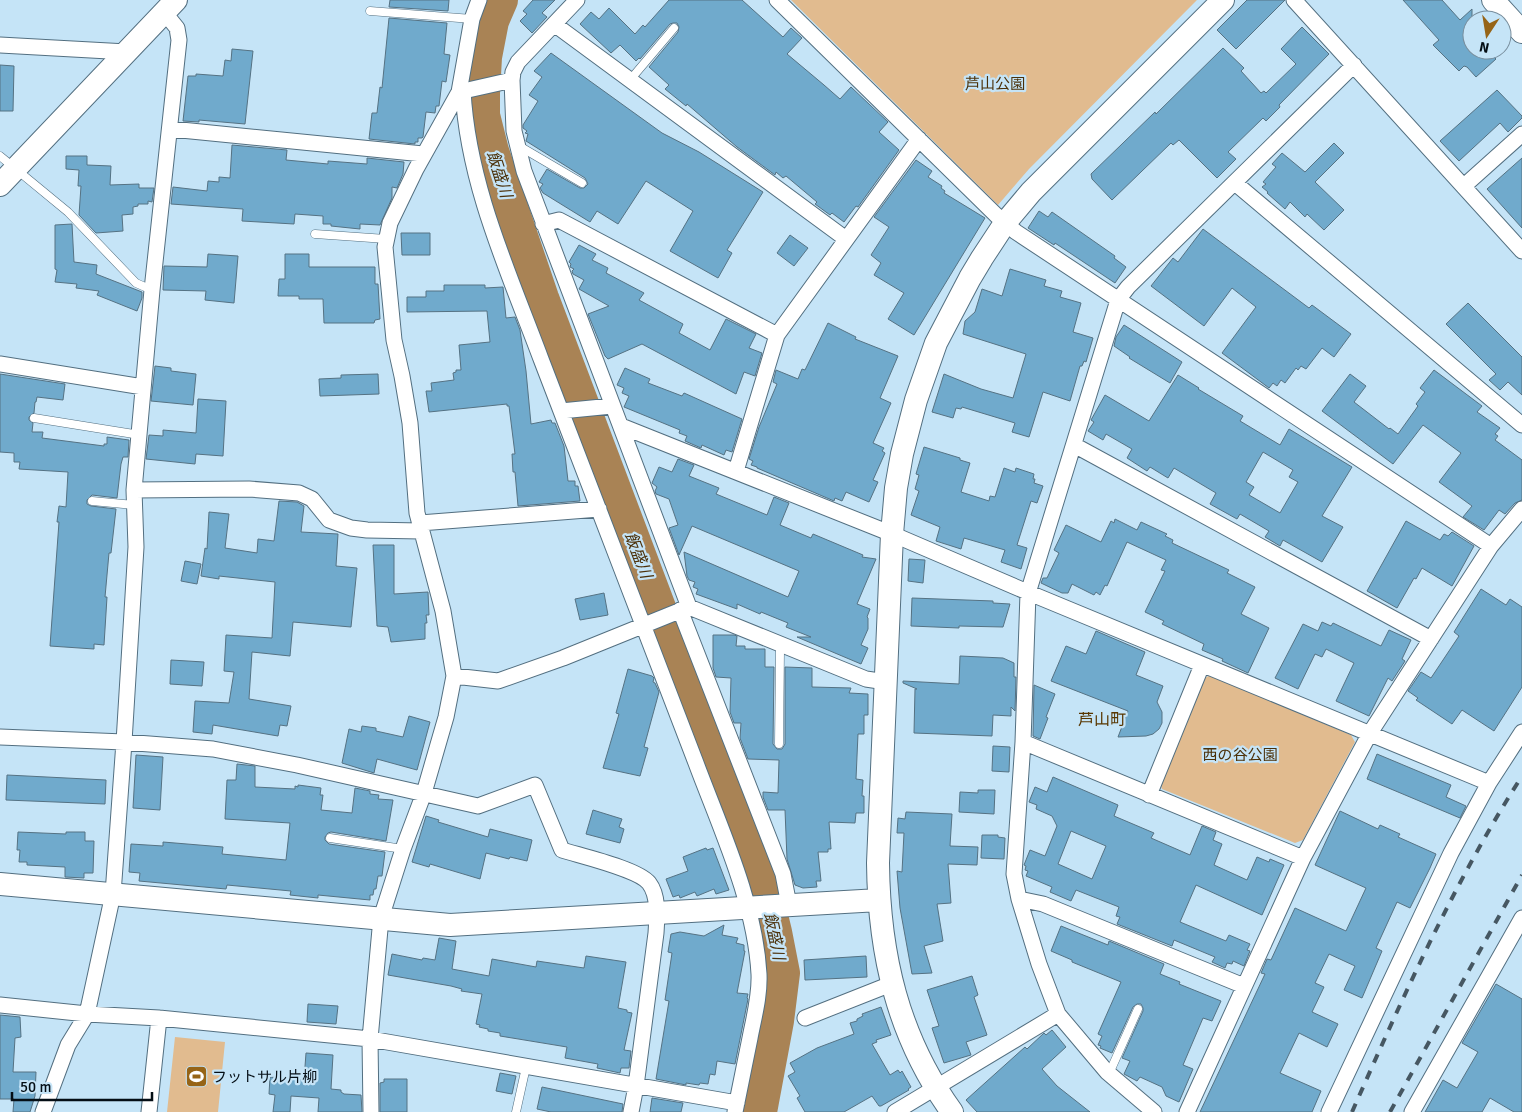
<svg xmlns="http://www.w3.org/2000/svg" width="1522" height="1112" viewBox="0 0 1522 1112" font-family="Signika,'Noto Sans JP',sans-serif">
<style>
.green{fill:#e1bb8f}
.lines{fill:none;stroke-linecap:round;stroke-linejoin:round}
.river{stroke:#a98355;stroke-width:34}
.building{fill:#70aacc;stroke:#557283;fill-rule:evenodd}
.lane-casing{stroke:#536f80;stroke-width:9}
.street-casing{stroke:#536f80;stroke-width:17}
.secondary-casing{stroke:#536f80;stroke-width:24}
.lane{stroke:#fff;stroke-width:8}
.street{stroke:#fff;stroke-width:15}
.secondary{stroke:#fff;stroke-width:22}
.rail{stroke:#465762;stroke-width:4;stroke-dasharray:9 9;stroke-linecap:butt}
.labels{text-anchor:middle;stroke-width:4.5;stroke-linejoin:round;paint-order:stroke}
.park-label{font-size:15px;fill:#4b3008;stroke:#c5e4f7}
.poi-label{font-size:15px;fill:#040e15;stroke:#c5e4f7;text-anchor:start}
.water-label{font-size:16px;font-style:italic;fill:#4c310a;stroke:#c5e4f7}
.neighbourhood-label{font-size:16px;fill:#583600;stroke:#c5e4f7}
</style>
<rect width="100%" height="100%" fill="#c5e4f7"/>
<!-- green -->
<path class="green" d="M791 0H1197L1029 169 998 205Z
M1210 675 1351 735 1355 742 1303 840 1295 843 1162 789 1159 780 1200 681Z
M175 1037 225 1042 218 1112H167Z"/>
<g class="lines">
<!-- river -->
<path class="river" d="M501 0 492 21 485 57 483 93V115L492 151 542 298 763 883 775 932 783 973 777 1021 760 1112"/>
</g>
<!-- building -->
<path class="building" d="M390 0H449L448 11 389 7Z
M533 0H555L542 13 547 17 532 33 520 21 527 14 523 11Z
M669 0H742L783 37 791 28 802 38 787 54 824 85 840 99 851 87 888 122 879 132 899 150 858 207 856 206 844 222 832 213 830 215 815 204 817 202 786 176 783 178 776 172 775 175 737 147 687 104 686 106 665 89 669 85 649 67 678 32 679 27 677 23H673L670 24 640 59 639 58 636 61 620 45 611 53 580 24 591 12 599 19 609 8 635 34 643 25 645 27Z
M1247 0H1285L1236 49 1217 30Z
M1403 0H1442L1460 20 1472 9V50H1487L1496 59 1476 77 1467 67 1464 66 1459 71 1433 45 1439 40Z
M389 18 447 23 444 54 450 55 446 82 442 81 439 106H436L435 113 426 112 423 137 422 138H418V142H415V144L369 139 372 113H377L380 87 382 88Z
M1302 27 1329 54 1279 105 1280 107 1266 121 1263 118 1228 152 1236 159 1217 178 1179 140 1173 145 1171 143 1112 200 1092 179 1091 174 1155 112 1156 114 1223 48 1244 68 1241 71 1261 93 1264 91 1266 93 1296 64 1281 49Z
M232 49 253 51 245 124 199 120V122L183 121 188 76H196V74L223 76 225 60 231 61Z
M551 53 662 133 699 152 763 192 727 250 732 253 718 278 670 251 693 211 646 181 618 224 597 211 590 222 543 193 540 188 543 184 539 182 547 169 580 188H584L588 184 585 178 526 141 528 134 525 133 527 131 523 128V125L538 101 529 95 542 77 534 71Z
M0 65 14 66 13 111H0Z
M1497 90 1522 116V118L1508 132 1500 123 1459 161 1440 141Z
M1334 143 1344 153 1315 182 1344 210 1324 230 1307 214 1305 217 1290 202 1285 209 1267 193 1268 192 1262 187 1266 184 1263 182 1276 167 1272 164 1282 153 1305 172Z
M232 145 287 150 286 160 328 164V161L367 164V158L404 162 403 174 397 188 392 187V198L380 225 360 224V229L331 226V224H323V216L295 214 294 224 242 221 243 209 171 204 173 187 207 191 208 181 219 182V177L230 178Z
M66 156H87V165L111 166 110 185 139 184V188H154L152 202 148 201V204H138V206L133 207V214L122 215 123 231 96 233 79 215 81 186H78L79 170 66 169Z
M1522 158V228L1487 189Z
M916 160 932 171 928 177 942 186 941 188 945 191 944 193 985 218 914 335 888 319 904 293 874 275 881 263 871 255 889 227 874 217Z
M1039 211 1048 217 1052 212 1115 256 1114 258 1126 267 1115 283 1055 243 1054 245 1028 228Z
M72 224 74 262 97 265 96 274 142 292V298L137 311 97 295 99 291 76 288 77 284 55 282 57 270 55 269V225Z
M1203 229 1309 308 1312 305 1351 334 1334 357 1322 348 1306 369 1301 366 1298 370 1296 368 1285 383 1281 380 1277 386 1273 383 1269 388 1222 353 1256 307 1232 288 1204 326 1151 286 1173 258 1178 262Z
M401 233H430V255H402Z
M790 235 808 248 794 266 777 253Z
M579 245 596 254 592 260 608 268 606 273 644 293 639 300 683 324 679 333 710 350 726 319 756 334 749 348 762 353 755 376 744 372 736 394 642 344 608 359 605 356 588 314 609 306 579 289 584 280 573 274 572 271 574 269 570 267 571 264 569 262Z
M208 254 238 256 234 303 205 300 206 291 163 290 164 266 207 267Z
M285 254H309V267H375V284H378L380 319 375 320 374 323H324L323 299H299V296H278L279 279H285Z
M1010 269 1046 280 1044 286 1062 291 1060 297 1081 303 1073 332 1093 338 1086 362 1084 361 1082 366H1080L1070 401 1043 392 1029 437 1012 432 1015 423 962 407 961 409 956 408 953 418 932 412 944 374 981 389 1013 398 1026 354 963 334 965 321 975 312 982 289 1002 296Z
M444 285H485V288L503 287 506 318 515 317 520 330 526 371 531 424 551 420 552 423H555L564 446 568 481H575V486H578L580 501 518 506 515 472H513L512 454H515L509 406H507V404L429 412 426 391H432L431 383 454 380 453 373 456 372V370H461L459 345 490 342 487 311 407 312V297H426V291H444Z
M1468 303 1522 357V395L1508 382 1500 390 1489 380 1496 374 1446 324Z
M828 323 856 337 855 339 898 356 880 398 891 403 873 443 884 448 882 451 885 453 873 480 878 482 869 502 846 492 842 501 835 498 834 501 757 468V467L751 465 753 461 749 459 759 427 777 384 773 382 776 370 798 379 802 369 805 370Z
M1124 325 1182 362 1170 383 1129 358 1130 357 1114 346 1116 337Z
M155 366 171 368V371L196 374 193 405 151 401Z
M625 368 650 379 648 383 682 396 684 393 742 419 732 452 726 450 724 455 702 445 701 448 685 441 687 436 679 433 680 430 624 407 629 396 622 393 624 388 617 385Z
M1434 370 1482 406 1477 412 1500 428 1495 434 1498 436 1495 440 1522 460V500L1515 503 1505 514 1499 510 1484 530 1463 517 1472 506 1439 482 1461 453 1423 425 1393 464 1322 411 1350 374 1366 386 1354 402 1389 429 1390 428 1398 434 1418 406 1416 404 1425 392 1420 388Z
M0 374 65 384 63 400 37 397 36 402H35L34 413 29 417V420L33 423 32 432H43L42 438 104 446V444H107V437L129 440 128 457H123L121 464 117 498 92 495 87 500V504L91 506 116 509 111 553H109L105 597H107L104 645 94 644V649L50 646 59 522H57L59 506 66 507 68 472 19 469 20 462H14V453L0 452Z
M378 374 379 394 320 396 319 379 341 378V375Z
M1178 375 1199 388 1198 389 1243 416 1240 421 1280 445 1289 429 1352 467 1322 516 1343 527 1322 562 1283 540 1280 546 1265 537 1269 531 1240 514 1237 519 1210 504 1216 493 1174 468 1168 478 1150 467 1147 471 1127 458 1132 449 1106 434 1103 440 1088 431 1094 422 1091 420 1105 395 1149 421ZM1263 452 1293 470 1289 477 1298 482 1280 513 1249 495 1254 487 1246 482Z
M198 399 226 401 223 456 196 454 195 464 146 459 149 435 163 436V430L196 433Z
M924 447 960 458V460L970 463 961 492 989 501 990 496 995 497 1004 468 1015 472 1016 468 1034 474 1033 479H1035L1034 483 1043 486 1037 503 1031 501 1017 545 1027 548 1021 569 1001 562 1005 550 964 538 961 549 936 541 940 527 911 515 919 491 915 489 919 475 916 474Z
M678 459 694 465 689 476 719 488 716 494 767 515 774 497 789 503 780 525 811 538 813 534 863 555 862 557 876 559 857 604 870 609 867 617 868 618V629L861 645 868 648 861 664 797 637H811L786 627 788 623 761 612 760 614 737 604V609L696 594 698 589 693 587 695 582 689 580 687 576 684 552 788 597 799 571 692 526 679 555 669 528 678 525 669 499 656 494 655 491 657 487 652 483 659 467 672 472Z
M279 501 297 502 304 506 301 532 338 534 336 566 357 568 351 627 293 622 290 656 252 652 249 699 291 706 287 726 280 725 278 736 213 725 212 734 193 732 195 701 229 703 234 672 224 671 226 635 272 638 275 582 219 576V579L201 576 205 548 207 549 209 512 229 514 225 548 257 553 258 539 274 541Z
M1115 519 1137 530 1141 522 1167 534 1165 536 1173 540 1172 543 1229 570 1227 573 1255 587 1241 614 1269 628 1248 673 1222 661 1223 659 1202 650 1204 644 1162 624 1164 621 1145 612 1165 571 1161 570 1166 560 1127 542 1107 586 1105 585 1100 595 1096 592 1094 595 1072 584 1068 593H1062L1041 583 1043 578H1047L1059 553 1054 550 1066 525 1101 542 1111 521 1114 523Z
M1406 521 1440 540 1444 534 1448 536 1452 532 1474 546 1452 586 1422 568 1416 579 1414 578 1397 608 1367 591Z
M373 545H394V594L428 592 429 615H426L427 623H425V639L391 642 388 627 377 626Z
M909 559 925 560 923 583 908 581Z
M185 561 201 564 197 584 181 581Z
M1481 589 1506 605 1510 599 1522 607V687L1494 731 1462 710 1452 724 1416 700 1418 698 1408 691 1421 672 1431 678 1459 636 1454 632Z
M604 593 608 615 580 620 575 599Z
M912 598 993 601V603L1010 604 1003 627 959 626V628L911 626Z
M1322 622 1331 626 1333 623 1381 646 1389 630 1411 640 1402 659 1405 661 1392 681 1388 678 1369 716 1336 701 1354 663 1326 649 1322 657 1315 654 1298 689 1275 678 1303 624 1318 631Z
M1096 631 1145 652 1136 675 1163 686 1157 702 1162 712V723L1159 729 1153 734 1146 736 1118 737 1128 711 1051 681 1066 646 1086 654Z
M713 635H734L737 636 736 646H745V649H765V667H774L773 744 777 749H782L785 744V667L812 668V687L851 688 849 693 868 694V715H864V734H858L856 779 863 780 862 796H864V813H856L855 823 829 822 831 849H828V852H818L821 881H816L817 887 803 888 795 885 787 859 785 810H768L763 797V792L778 793 779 760 748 759 740 738 741 723H734L730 712 731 678 716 677 713 668Z
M960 656 1003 658 1014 663V677H1016L1015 711 1011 707V716L993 715 992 736 914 733 915 689H917L903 683V681L959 684Z
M171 660 204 662 202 686 170 684Z
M628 669 652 676 654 678 653 682 655 683 659 692 644 747 648 748 640 776 603 768 619 714 616 713Z
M1034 685 1055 694 1046 717 1048 718 1040 739 1033 736Z
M409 716 430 722 417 770 377 759 374 773 342 763 349 729 361 732 362 726 376 728V731L403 737Z
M993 746 1010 747 1009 772 992 771Z
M1377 754 1451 785 1446 797 1466 806 1460 818 1367 779Z
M136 755 163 757 160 810 133 808Z
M237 764 255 766V787L295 789V786L298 787V785L321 788 320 795H323L321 810 352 813 355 788 370 791V794L379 795 378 799 393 800 386 841 331 832 328 833 325 837V840L329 844 385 852 382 876H378L376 889H374L373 895H370V900L318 895V898L290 895 291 891 227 885 226 889 139 881 140 873 129 872 131 844 163 846V842L223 847 222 854 286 860 290 823 225 819 227 780H236Z
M7 775 106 780 105 804 6 800Z
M1053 777 1118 805 1114 816 1154 833 1151 838 1190 855 1202 826 1216 832 1213 840 1222 844 1214 865 1247 880 1257 857 1269 862 1270 859 1284 865 1262 915 1196 885 1180 922 1226 941 1229 935 1250 944 1247 950 1250 951 1244 966 1233 961 1232 964 1227 963 1225 968 1212 962 1215 957 1174 940 1172 946 1117 924 1120 917 1116 916 1119 907 1076 890 1071 901 1050 892 1052 887 1026 876 1028 871 1025 870 1026 866 1024 865 1030 850 1045 856 1057 826 1052 816 1036 809 1037 805 1029 802 1035 787 1047 792ZM1071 831 1106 846 1092 879 1058 864Z
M978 790H995L994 814 959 812 960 792 978 793Z
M593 810 622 819 619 827 624 829 620 843 586 834Z
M1340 811 1378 829 1380 825 1400 834 1398 837 1436 854 1430 868 1410 908 1397 902 1376 948 1382 951 1362 998 1344 990 1355 966 1329 954 1315 983 1324 987 1312 1012 1338 1024 1327 1047 1299 1033 1280 1073 1321 1091 1312 1112H1200L1265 974 1261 973 1267 959 1271 960 1295 908 1346 931 1366 888 1315 865Z
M906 812 952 814 950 846 978 847 977 865 948 864 951 903 937 904 943 941 924 946 932 973 912 974 900 908 897 871 902 872 904 833H897L898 818 905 819Z
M426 816 439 820 438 822 488 837 490 829 532 840 527 861 510 857 509 859 486 853 480 879 430 864 429 867 412 862Z
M18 832 66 834V832H85V841H94L93 873H84V878L65 877V867L27 865V862H19L20 850H17Z
M982 835H998V837L1005 838 1004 859 981 858Z
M706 848 707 850 713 848 729 890 716 894 714 889 697 896 695 892 680 898 679 895 673 897 666 879 688 871 683 857Z
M724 925 722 935 738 938 736 943 744 945V951H745L737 993 748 994 747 998 748 999 735 1064 717 1061 715 1075 710 1074 708 1084 700 1083 699 1085 686 1083V1085L656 1079 669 1001 665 1000 672 953 668 952 671 934 680 932 704 936Z
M1061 926 1108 945 1109 941 1164 964 1160 974 1180 982 1179 984 1221 1001 1212 1021 1203 1018 1183 1065 1193 1069 1179 1102 1166 1096 1162 1087 1140 1077 1137 1081 1124 1074 1130 1061 1122 1058 1143 1011V1008L1141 1004H1137L1133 1007 1112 1053 1100 1048 1101 1046 1098 1045 1102 1036 1098 1034 1121 982 1072 962V960L1051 951Z
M439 938 456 941 452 969 489 976 492 959 536 967 537 961 584 968 586 956 626 962 618 1008 627 1010V1012L632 1013 624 1050 631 1051 629 1068H621L620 1073 597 1068 598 1064 565 1058 567 1047 500 1036V1033L488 1031V1029L479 1027 480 1025 476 1024 482 994 461 991 462 989 451 986 388 975 392 954 422 960 423 958 435 960Z
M866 956 867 977 805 980 804 960Z
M972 976 978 995 974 997 987 1035 966 1042 971 1055 944 1063 932 1028 939 1026 927 990Z
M1496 984 1522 999V1112H1514L1490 1098 1482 1112H1425L1443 1080 1457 1088 1478 1052 1462 1043Z
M308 1004 338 1006 336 1024 307 1022Z
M881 1007 891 1035 876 1040 877 1042 872 1044 890 1075 898 1070 900 1073 902 1071 911 1087 908 1089 909 1090 881 1106H879L872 1096 844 1112H805L797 1098 800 1096 788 1076 795 1072 790 1063 817 1048 854 1034 850 1023 857 1021V1019L863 1016 862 1014Z
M0 1015 20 1017 21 1037 15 1038 13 1072H36L35 1096 30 1112H13L14 1099H0Z
M1052 1030 1066 1047 1042 1069 1057 1086 1090 1112H977L966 1100 1025 1047 1027 1049 1044 1033 1046 1035Z
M306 1053 333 1055 331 1089 341 1090V1092L344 1094 361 1095 362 1112H318L319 1098 291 1096 290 1112H273L275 1095 269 1094 270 1077 304 1080Z
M500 1073 516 1076 512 1094 496 1091Z
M384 1079H407V1112H380V1083L384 1082Z
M542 1087 623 1104 622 1112H551L537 1109Z
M652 1098 683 1103 681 1112H650Z"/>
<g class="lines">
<defs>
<path id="lane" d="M370 11 472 19
M630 80 674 28
M519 146 582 183
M0 156 68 212 136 283 152 290
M315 234 386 239
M34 418 140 435
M92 501 134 505
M779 744 780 650 782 645
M330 838 403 849
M1107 1072 1112 1067 1138 1009
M516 1112 526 1067"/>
<path id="street" d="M577 0 518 62 513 72 512 80 514 131 524 171 689 607
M777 0 996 215 1016 232 1491 546
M1294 0 1522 251
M554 24 846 239
M0 45 127 52
M463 91C468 185 509 273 541 359 592 494 645 628 696 763 721 830 755 902 759 974 760 996 754 1017 750 1038 745 1063 740 1087 735 1112
M459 92 512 80
M171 129 423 154
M1235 183 1522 425
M1464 186 1522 134
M543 224 559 220 777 335
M0 364 143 387
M561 411 612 406
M621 426 892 534 1039 597 1489 783
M1074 445 1431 639
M736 471 777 335 919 139
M134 490 249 489 299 493 312 499 329 520 351 528 367 530 421 531
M420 523 599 509
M680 610 783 874 789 905
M454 676 498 681 563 658 689 607 866 679 886 682
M0 737 124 742 213 749 297 765 478 806 535 785 562 850C581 856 638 869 649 883 659 896 657 918 656 933L636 1086 631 1112
M1023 742 1303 858
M1149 795 1202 665
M1019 899 1043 904 1244 986
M0 1005 87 1014 159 1018 370 1039 737 1103
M805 1018 891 984
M43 1112 68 1045 87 1014 113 894 124 742 136 547 134 490 152 290 179 40 177 28 164 12
M149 1112 159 1018
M371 1112 370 1039 381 918 403 849 424 793 446 717 454 676 443 611 417 513 410 423 402 376 394 340 385 247 390 223 416 169 459 92 472 19 479 0
M895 1112 1058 1014
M1154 1112 1107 1072 1058 1014 1039 964 1019 899 1014 874 1023 742 1028 593 1118 300 1128 287 1354 65
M1187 1112 1303 858 1370 733 1491 546 1522 509
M1329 1112 1451 853 1489 783 1522 732
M1412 1112 1522 918"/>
<path id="secondary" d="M1493 0 1522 32
M0 185 176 0
M0 884 450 925 879 900
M952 1112C898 1037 879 955 878 863L892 534 896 488 902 454 916 400 936 343 970 278 982 258 1005 223 1031 192 1223 0"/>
</defs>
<!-- lane casing -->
<use href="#lane" class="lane-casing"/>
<!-- street casing -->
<use href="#street" class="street-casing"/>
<!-- secondary casing -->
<use href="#secondary" class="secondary-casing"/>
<!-- lane -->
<use href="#lane" class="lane"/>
<!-- street -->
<use href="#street" class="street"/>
<!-- secondary -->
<use href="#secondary" class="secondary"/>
<!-- rail -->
<path class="rail" d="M1352 1112C1403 997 1454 882 1522 776
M1390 1112 1522 875"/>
</g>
<!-- icons -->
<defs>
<symbol id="stadium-square" viewBox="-11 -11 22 22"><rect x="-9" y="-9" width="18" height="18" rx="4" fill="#966417" stroke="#c5e4f7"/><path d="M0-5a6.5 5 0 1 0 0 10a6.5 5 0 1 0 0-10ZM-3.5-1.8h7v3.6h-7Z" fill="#fff"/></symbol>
</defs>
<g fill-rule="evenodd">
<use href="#stadium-square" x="184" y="1064" width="25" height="25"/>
</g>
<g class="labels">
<!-- park labels -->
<g class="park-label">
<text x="995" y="89">芦山公園</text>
<text x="1240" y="760">西の谷公園</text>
</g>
<!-- poi labels -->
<g class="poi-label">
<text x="212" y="1082">フットサル片柳</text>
</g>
<!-- water labels -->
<g class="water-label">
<text transform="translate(500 174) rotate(72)" y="6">飯盛川</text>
<text transform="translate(639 555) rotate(69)" y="6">飯盛川</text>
<text transform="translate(775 936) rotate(78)" y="6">飯盛川</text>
</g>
<!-- neighbourhood labels -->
<g class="neighbourhood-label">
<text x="1102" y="725">芦山町</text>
</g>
</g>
<!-- north arrow -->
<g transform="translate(1487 35) rotate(192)"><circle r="24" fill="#c5e4f7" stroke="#788e9d"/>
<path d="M0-4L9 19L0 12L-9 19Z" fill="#966417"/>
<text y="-8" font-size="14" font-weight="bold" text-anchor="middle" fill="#040e15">N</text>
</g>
<!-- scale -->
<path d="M12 1092v8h140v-8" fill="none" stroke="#040e15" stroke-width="2.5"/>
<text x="20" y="1092" font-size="15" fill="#040e15" stroke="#c5e4f7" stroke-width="4" paint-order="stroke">50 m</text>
</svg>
